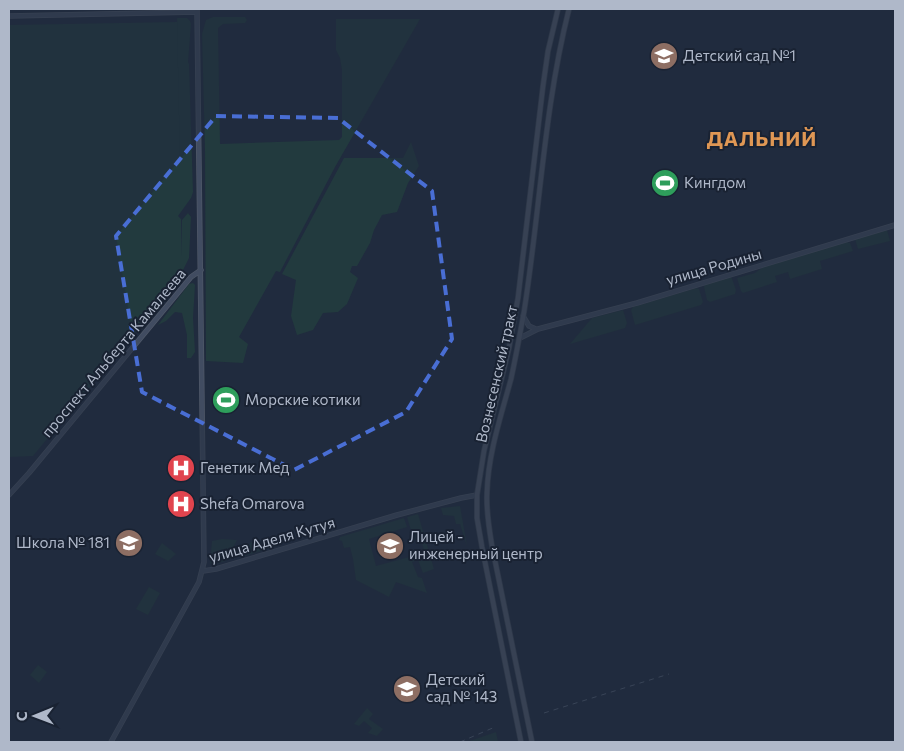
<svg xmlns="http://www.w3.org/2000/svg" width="904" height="751" viewBox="0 0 904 751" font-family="Commissioner,sans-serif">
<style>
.green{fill:#223a3e}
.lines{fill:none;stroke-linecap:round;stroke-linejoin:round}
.secondary-casing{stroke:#4f5868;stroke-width:5.5}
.primary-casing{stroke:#3d4656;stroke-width:6}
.secondary{stroke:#414c61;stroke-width:4}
.primary{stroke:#525c6e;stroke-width:4.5}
.rail{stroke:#556175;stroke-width:1;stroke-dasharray:5 5;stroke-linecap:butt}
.marked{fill:none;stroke:#496ed4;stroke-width:4;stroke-dasharray:10 6;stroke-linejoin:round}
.labels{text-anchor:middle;stroke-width:4;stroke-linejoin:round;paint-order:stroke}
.poi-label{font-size:15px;fill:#afb8c9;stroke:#192232;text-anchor:start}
.street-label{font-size:15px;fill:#afb8c9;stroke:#192232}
.district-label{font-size:20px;font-weight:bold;letter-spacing:1px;fill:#df9754;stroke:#192232}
</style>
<rect width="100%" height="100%" fill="#202b3e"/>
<!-- green -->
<path class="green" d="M213 17H245L247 20 245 23 223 24 218 28 220 144 339 140 342 137V70L340 58 336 50V19H420L335 167 280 272 276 271 239 337 248 344 243 363 206 361 205 150 202 34 206 20Z
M177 18H187L190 21 191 24 188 62 189 64 193 192 191 198 178 216 181 219 182 257V220L188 213 191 217 189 258 182 272V275L33 456 9 457V25L177 22 181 211Z
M411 142 419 166 408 183 397 212 382 215 374 230 370 243 357 266H352L350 272 358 278 347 304 338 312 323 313 313 330 297 335 291 316 296 280 282 274 344 158H403Z
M887 230 890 241 858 249 855 239Z
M846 242 850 243 853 251 820 261 822 269 790 279 788 272 775 276 777 282 743 293 741 291 737 278 755 273 763 267Z
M731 276 736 290 735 294 710 302 707 300 704 287 705 284Z
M189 284 193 283 195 285 193 318 195 352 191 358H187V335L182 313 175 312 166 321 158 325Z
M696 288 699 289 703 302 701 305 635 325 631 310 633 307Z
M623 310 627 323 625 328 570 344 592 318Z
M460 506 467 546 460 524H456L454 516 443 515 441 508Z
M418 514 434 569 423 573 418 560 412 562 418 577 422 578 427 593 396 582 389 597 356 580 353 559 350 547 344 548 342 541 339 540 340 537 404 518 407 527 369 539 376 566 413 556 414 559 418 558 420 561 426 559 421 538 414 540 407 517Z
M222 539 237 540 226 561 211 564 210 562 212 541Z
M255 541 277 546 241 557 251 542Z
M162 543 176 554 168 561 155 554Z
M149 587 160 593 148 615 136 609Z
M38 665 47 672 39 683 30 675Z
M367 708 373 714 369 719 383 729 377 736 368 733 372 728 364 721 359 726 354 724Z
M496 732 498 742H467Z"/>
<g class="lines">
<defs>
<path id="secondary" d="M9 16 197 12
M523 316 529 326 536 329
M520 338 538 329 637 303 895 225
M9 495 29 473 191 277 201 270
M203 571 216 569 397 515 461 498 477 495
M111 742 199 582 204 562 197 9"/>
<path id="primary" d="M521 742 482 547 477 518V495L484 451 509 348 518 298 543 86 548 51 558 9
M532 742 492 546C489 528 486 511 487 493 488 454 501 416 511 379 516 356 520 334 524 312 540 211 544 108 569 9"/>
</defs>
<!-- secondary casing -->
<use href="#secondary" class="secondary-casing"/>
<!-- primary casing -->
<use href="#primary" class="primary-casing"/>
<!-- secondary -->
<use href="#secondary" class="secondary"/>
<!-- primary -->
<use href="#primary" class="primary"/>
<!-- rail -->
<path class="rail" d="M544 713 669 674
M460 742 495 727"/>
</g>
<!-- marked area -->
<path d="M0 0H904V751H0ZM216 116 338 118 432 191 452 339 406 412 294 470 142 392 116 236Z" fill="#202b3e" fill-opacity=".55" fill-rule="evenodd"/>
<path class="marked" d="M216 116 338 118 432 191 452 339 406 412 294 470 142 392 116 236Z"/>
<!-- icons -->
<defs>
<symbol id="school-disc" viewBox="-11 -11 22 22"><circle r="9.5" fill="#8d6e63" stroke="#192232"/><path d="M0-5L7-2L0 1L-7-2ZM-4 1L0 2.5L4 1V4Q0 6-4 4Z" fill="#fff"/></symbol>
<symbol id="stadium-disc" viewBox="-11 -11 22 22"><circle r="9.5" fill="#2e9e5b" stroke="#192232"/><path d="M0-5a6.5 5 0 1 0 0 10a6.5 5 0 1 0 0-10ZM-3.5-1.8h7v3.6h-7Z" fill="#fff"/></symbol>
<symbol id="hospital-disc" viewBox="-11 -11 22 22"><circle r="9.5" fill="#e0444e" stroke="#192232"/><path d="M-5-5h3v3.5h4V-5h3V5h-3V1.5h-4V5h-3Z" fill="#fff"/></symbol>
</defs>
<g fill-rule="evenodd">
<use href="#school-disc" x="648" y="40" width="32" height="32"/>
<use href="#stadium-disc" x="649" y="167" width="32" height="32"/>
<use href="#stadium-disc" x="210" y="384" width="32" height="32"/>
<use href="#hospital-disc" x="165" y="452" width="32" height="32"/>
<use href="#hospital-disc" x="165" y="488" width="32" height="32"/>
<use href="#school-disc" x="113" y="527" width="32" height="32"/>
<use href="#school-disc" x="374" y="530" width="32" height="32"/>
<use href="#school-disc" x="391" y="673" width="32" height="32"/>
</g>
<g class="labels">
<!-- poi labels -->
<g class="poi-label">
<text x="683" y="61">Детский сад №1</text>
<text x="684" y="188">Кингдом</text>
<text x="245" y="405">Морские котики</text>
<text x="200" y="473">Генетик Мед</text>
<text x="200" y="509">Shefa Omarova</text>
<text x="409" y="542">Лицей -<tspan x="409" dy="17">инженерный центр</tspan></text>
<text x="110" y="548" text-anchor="end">Школа № 181</text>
<text x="426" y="685">Детский<tspan x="426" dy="17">сад № 143</tspan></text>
</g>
<!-- street labels -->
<g class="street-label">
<text transform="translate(714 267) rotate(-16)" y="5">улица Родины</text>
<text transform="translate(114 353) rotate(-50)" y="5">проспект Альберта Камалеева</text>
<text transform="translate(497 374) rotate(-77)" y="5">Вознесенский тракт</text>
<text transform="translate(272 540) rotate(-16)" y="5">улица Аделя Кутуя</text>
</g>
<!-- district labels -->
<g class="district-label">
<text x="762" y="146">ДАЛЬНИЙ</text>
</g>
</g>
<!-- border -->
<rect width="904" height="751" fill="none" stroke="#afb8c9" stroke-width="20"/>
<!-- north arrow -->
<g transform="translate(35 716) rotate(269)" stroke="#192232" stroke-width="4" paint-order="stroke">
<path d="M0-4L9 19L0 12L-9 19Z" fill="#afb8c9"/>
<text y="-8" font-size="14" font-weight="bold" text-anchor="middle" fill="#afb8c9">С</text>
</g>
</svg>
